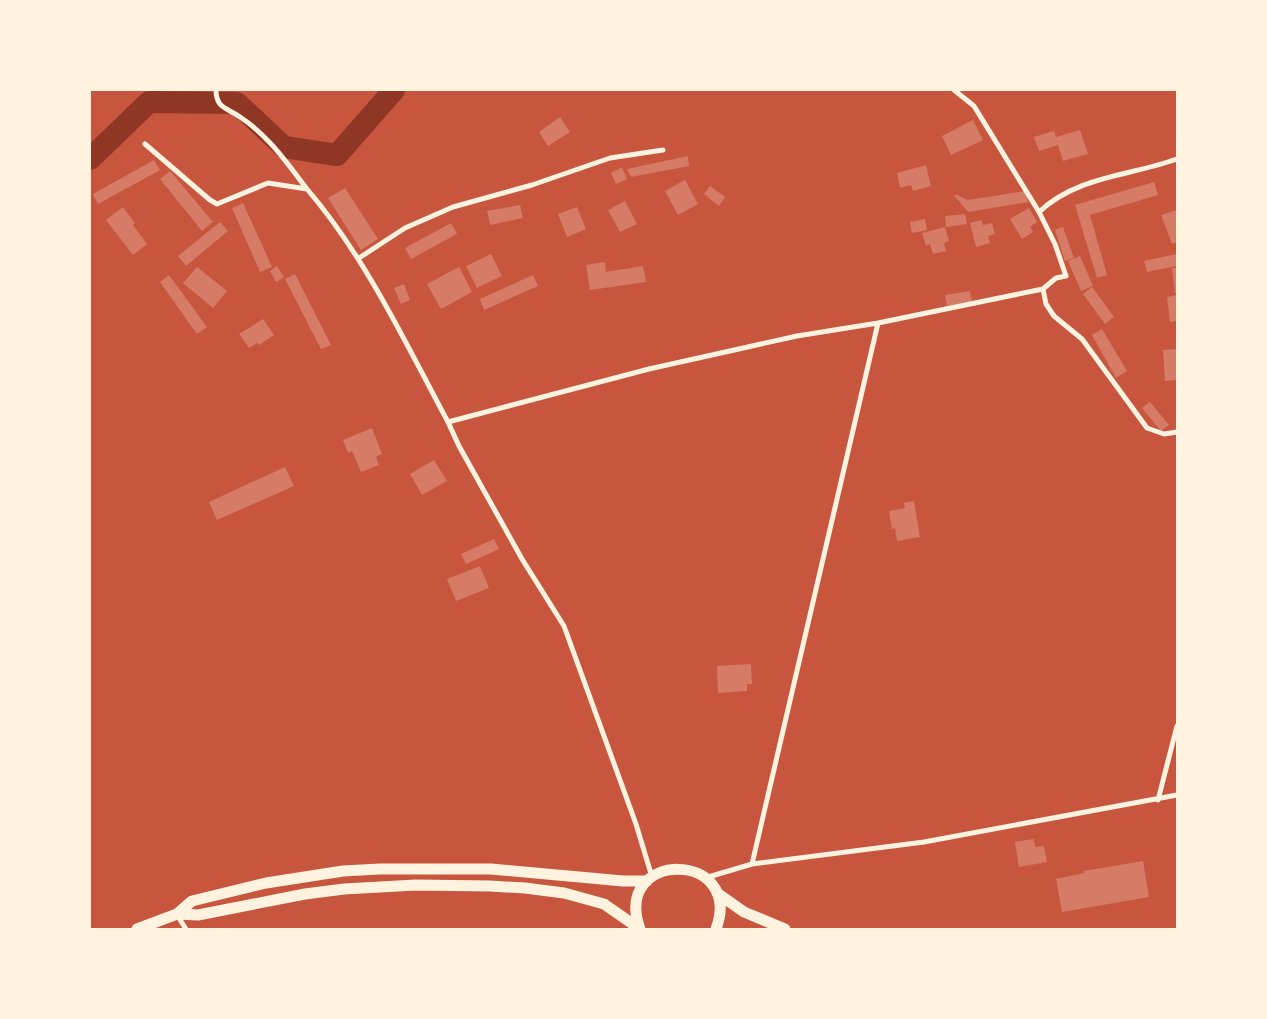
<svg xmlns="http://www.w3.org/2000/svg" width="1267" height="1019" viewBox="0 0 1267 1019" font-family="Quicksand,sans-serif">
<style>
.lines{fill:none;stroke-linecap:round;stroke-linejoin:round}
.river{stroke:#8f3625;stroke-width:22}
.building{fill:#d67c66}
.minor{stroke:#fff3e0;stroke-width:5}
.primary{stroke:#fff3e0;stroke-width:11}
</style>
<rect width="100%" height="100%" fill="#c8553d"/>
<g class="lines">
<!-- river -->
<path class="river" d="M90 159 149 102 237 103 284 147 337 155 394 90"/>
</g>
<!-- building -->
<path class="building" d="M560 117 570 132 548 146 539 132Z
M973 120 983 140 951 155 942 136Z
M1080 130 1088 154 1063 161 1058 145 1039 151 1034 137 1054 131 1056 137Z
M688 156 689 166 631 177 627 169Z
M154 160 160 170 98 204 93 194Z
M926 165 931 186 913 191 911 185 900 188 897 173Z
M622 167 627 179 616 184 611 173Z
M170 171 213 222 202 231 160 179Z
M685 180 698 204 678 215 665 191Z
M1154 182 1158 195 1090 215 1107 275 1097 278 1075 205Z
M710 186 725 197 719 206 704 194Z
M345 188 378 239 361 250 328 198Z
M1026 191 1028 202 968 212 954 195H957L968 200Z
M625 201 637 224 620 232 608 210Z
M243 203 272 267 260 272 232 208Z
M520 205 523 218 490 225 487 211Z
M123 207 135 223 133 225 147 244 133 255 106 220Z
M577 207 586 229 567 237 558 214Z
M1029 208 1037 222 1030 227 1033 232 1022 239 1010 219Z
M1177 210V242L1172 244 1161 215Z
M965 214 967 224 946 227 945 216Z
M925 219 927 230 912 233 910 222Z
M981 220 983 225 992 223 995 234 988 236 990 243 976 247 970 223Z
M220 222 228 231 186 266 178 256Z
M451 223 457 234 411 259 405 248Z
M945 227 949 241 944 243 946 251 933 254 930 244 926 246 922 233Z
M1063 227 1074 258 1065 261 1055 230Z
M491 254 502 276 477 288 466 266Z
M1177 254V266L1147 272 1144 261Z
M1080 256 1093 286 1081 291 1068 261Z
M605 262 606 272 643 266 646 282 590 290 586 265Z
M277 266 284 277 276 282 270 271Z
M197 267 227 291 213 308 183 283Z
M459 267 472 292 441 309 427 284Z
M1172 268H1177V293H1175Z
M295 274 331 345 321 349 285 279Z
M169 275 207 327 197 334 160 282Z
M533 275 538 286 484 310 480 299Z
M404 284 410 300 401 304 394 288Z
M1092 287 1114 317 1105 324 1083 294Z
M970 291 972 301 947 306 945 295Z
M1177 295V321L1170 322 1167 297Z
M263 319 274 335 259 345 257 343 249 348 239 334Z
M1102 329 1127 371 1116 378 1092 335Z
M1177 349V380L1165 381 1163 350Z
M1150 402 1169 425 1161 431 1142 408Z
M372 428 382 454 376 457 379 465 361 472 352 451 348 453 343 440Z
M434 460 447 481 422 495 410 474Z
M285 467 294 486 217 520 209 502Z
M914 501 920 537 897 541 895 528 892 529 889 511 905 508 904 503Z
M494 539 499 549 466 564 461 554Z
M480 566 489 588 456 601 447 579Z
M751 664 752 684H747V691L718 693 717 666Z
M1034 839 1035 847 1044 846 1047 862 1019 867 1015 842Z
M1143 861 1149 897 1062 912 1056 879 1084 873V871Z"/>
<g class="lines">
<!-- minor -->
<path class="minor" d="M216 90C216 109 228 108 240 117 268 135 287 163 307 189
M954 90 974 106 1039 212
M145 144 210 200 217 204 268 183 307 189C366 258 405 342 448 422L459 446 522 559 564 626 636 824 652 877
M359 258 405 228 453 207 532 185 610 158 663 150
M1043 289 1056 278 1066 276 1055 244 1039 212C1077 176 1130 176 1177 159
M1043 289 1046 304 1054 316 1082 339 1147 428 1164 434 1177 432
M448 422 649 369 797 336 878 323 1043 289
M1158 800 1177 726
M752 864 878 323
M705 878 752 864 924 842 1177 795
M177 915 186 929"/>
<!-- primary -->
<path class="primary" d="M717 893 744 912 785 929
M177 914 198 915 305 894 344 889 416 885 490 886 525 888 564 893 604 904 640 929
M137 929 177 914 192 901 266 883 343 871 380 869H491L623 881H647
M640 929C611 849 745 850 716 929"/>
</g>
<!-- border -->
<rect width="1267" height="1019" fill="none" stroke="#fff3e0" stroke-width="182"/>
</svg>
